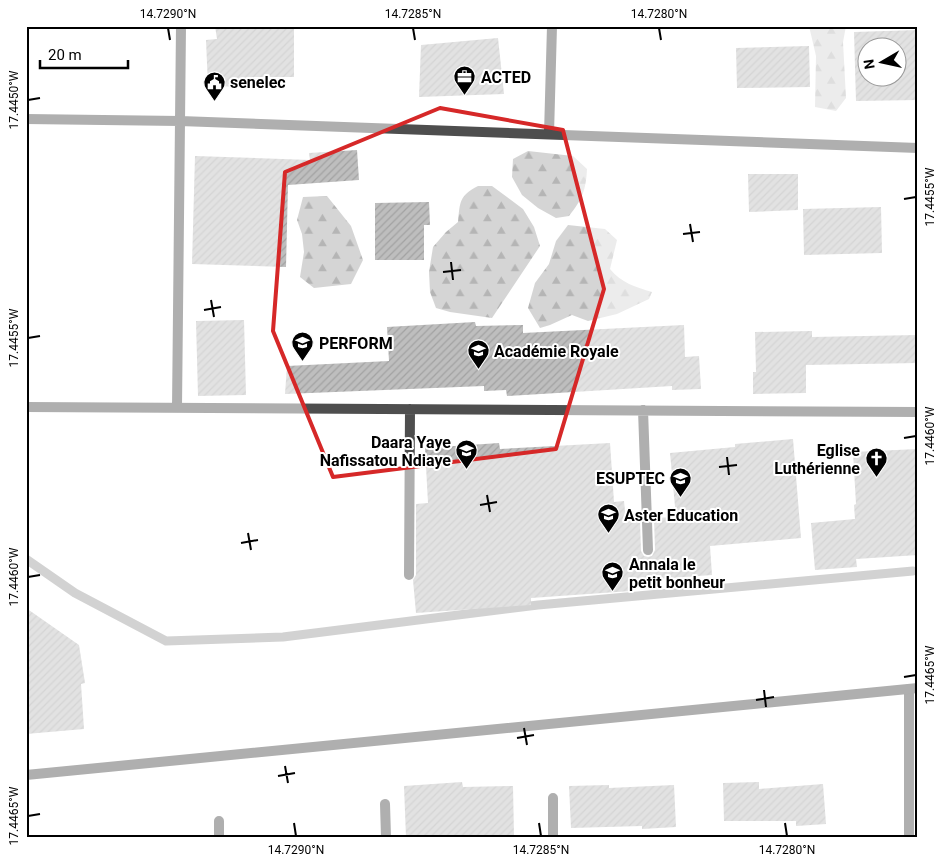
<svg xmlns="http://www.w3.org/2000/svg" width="944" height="863" viewBox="0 0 944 863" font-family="Roboto,sans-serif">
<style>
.forest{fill:url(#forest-firs)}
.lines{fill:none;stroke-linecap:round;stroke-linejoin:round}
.stream{stroke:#9c9c9c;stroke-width:9}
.building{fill:url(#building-hatch);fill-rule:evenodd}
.minor{stroke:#4e4e4e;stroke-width:10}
.tertiary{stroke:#4e4e4e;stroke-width:10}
.marked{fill:none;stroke:#d62828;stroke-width:4;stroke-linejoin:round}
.ticks{fill:none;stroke:#000;stroke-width:2}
.labels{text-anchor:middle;stroke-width:4;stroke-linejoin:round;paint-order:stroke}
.poi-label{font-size:16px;font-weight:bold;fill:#000;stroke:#fff;text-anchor:start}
.neatline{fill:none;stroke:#000;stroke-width:2}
.ticks-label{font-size:12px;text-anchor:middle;fill:#000}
</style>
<defs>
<pattern id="forest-firs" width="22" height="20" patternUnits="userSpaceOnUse" patternTransform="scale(1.25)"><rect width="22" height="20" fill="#d5d5d5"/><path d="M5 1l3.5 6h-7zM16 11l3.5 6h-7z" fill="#b5b5b5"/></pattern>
<pattern id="building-hatch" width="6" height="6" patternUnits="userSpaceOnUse" patternTransform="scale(1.25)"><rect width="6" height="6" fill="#bebebe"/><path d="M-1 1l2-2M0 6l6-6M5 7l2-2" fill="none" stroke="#a2a2a2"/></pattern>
</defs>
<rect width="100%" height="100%" fill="#fff"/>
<!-- forest -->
<path class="forest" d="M809 26H846L843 42 846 98 836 111 815 107 816 56Z
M528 151 573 156 587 169C586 190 582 200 569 216L556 218 538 208 522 195 512 177 513 159Z
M478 186H492L523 209 534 227 540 246 492 318 450 312 436 308 430 292 429 272 433 247 446 232 458 222C460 202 459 196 478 186Z
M327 196 351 226 363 260 351 284 314 288 300 277 304 252 302 234 297 220 303 197Z
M568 225 605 229 617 240 610 269C621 283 636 287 652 292L649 299 617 314 588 321 572 315 550 325 540 328 528 308 535 283 549 264 556 241Z"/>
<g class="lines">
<!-- stream -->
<path class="stream" d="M26 559 75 593 166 641 283 637 538 605 913 571"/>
</g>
<!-- building -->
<path class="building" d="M215 26H294V77H254L253 87 208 86 206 40 217 39Z
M918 30V100L856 101 854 32ZM866 48H896V78H866Z
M498 38 504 94 419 97 421 45Z
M809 46 810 87 737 88 736 48Z
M357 150 359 180 288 185 286 267 192 264 195 156 310 160 309 153Z
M748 174H798V210L749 212Z
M429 202 430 225H424V260H375V203Z
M881 207 882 253 804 255 803 209Z
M244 320 246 395 198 396 196 321Z
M475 322 476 326 523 325V333L684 325 685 357 699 356 701 389 672 390V386L507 396 506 390 484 391V386L285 394 287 366 389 361 387 327Z
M812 331V337L918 335V363L806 365V393L753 394V372H756L755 332Z
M793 439 801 538 710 546 712 575 630 581 631 591 531 598V605L416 613 413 580 416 575V504L428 503 425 448 499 443 500 449 610 443 614 502 624 501 626 521 640 520 641 551 644 556 648 557 652 556 655 550 654 518 676 517 670 453 735 447V444Z
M918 449V555L856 559 857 567 815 570 811 523 855 519 854 505 856 504 853 452Z
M26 608 79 645 85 683 81 684 84 729 26 734Z
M462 782 463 787 513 786 514 837H406L404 786Z
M759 782V789L823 784 826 824 796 826V821H724L723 783Z
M609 785V788L674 785 676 827 642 829V826L571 828 569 786Z"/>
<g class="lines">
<!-- minor -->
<path class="minor" d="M26 119 180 121 918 148
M549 134 552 26
M26 407 918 412
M177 408 181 26
M643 410 648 550
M409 575 410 409
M909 689V837
M553 798V837
M385 804 386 837
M219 821V837"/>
<!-- tertiary -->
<path class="tertiary" d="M26 775 918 688"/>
</g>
<!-- marked area -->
<path d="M0 0H944V863H0ZM440 108 563 130 604 289 556 449 333 477 273 331 285 172Z" fill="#fff" fill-opacity=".55" fill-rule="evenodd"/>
<path class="marked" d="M440 108 563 130 604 289 556 449 333 477 273 331 285 172Z"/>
<!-- ticks -->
<path class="ticks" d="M168 28 170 40M413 28 415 40M659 28 661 40M28 100 40 98M904 199 916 197M690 224 693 242M683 234 700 232M451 262 453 280M443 272 461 270M211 300 214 317M204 310 221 307M28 338 40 336M904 438 916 436M727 457 729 475M719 467 737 465M487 495 490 512M480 505 497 502M248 533 251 550M241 543 258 540M28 577 40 575M904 677 916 675M764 690 766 707M756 700 774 697M524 728 527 745M517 738 534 735M285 766 288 783M278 776 295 773M28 816 40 814M294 823 296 836M539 823 541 836M785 823 787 836"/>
<!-- icons -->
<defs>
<symbol id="office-pin" viewBox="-11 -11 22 30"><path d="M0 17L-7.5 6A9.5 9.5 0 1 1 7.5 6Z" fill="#000" stroke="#fff"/><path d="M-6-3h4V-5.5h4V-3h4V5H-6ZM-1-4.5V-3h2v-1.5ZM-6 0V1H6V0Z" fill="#fff"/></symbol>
<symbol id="civic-pin" viewBox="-11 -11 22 30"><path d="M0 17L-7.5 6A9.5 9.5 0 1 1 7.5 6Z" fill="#000" stroke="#fff"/><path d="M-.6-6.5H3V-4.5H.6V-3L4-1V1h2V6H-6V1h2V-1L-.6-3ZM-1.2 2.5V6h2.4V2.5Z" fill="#fff"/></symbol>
<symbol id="university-pin" viewBox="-11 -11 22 30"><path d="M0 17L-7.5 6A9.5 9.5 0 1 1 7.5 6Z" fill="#000" stroke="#fff"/><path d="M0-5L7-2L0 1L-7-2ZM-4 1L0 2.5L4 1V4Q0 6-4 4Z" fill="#fff"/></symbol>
<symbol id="school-pin" viewBox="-11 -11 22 30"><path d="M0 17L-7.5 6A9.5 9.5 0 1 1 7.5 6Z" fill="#000" stroke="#fff"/><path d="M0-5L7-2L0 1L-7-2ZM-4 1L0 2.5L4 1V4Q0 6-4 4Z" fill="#fff"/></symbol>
<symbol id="church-pin" viewBox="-11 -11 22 30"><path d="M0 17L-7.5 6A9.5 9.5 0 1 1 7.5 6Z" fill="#000" stroke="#fff"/><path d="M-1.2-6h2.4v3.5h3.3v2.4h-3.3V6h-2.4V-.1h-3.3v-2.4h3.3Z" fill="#fff"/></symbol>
</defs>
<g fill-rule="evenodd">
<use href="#office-pin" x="452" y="64" width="25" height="34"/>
<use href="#civic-pin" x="202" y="70" width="25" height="34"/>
<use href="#university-pin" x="290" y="330" width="25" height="34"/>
<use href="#school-pin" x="466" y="338" width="25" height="34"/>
<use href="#school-pin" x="454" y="438" width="25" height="34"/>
<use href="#church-pin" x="864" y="446" width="25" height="34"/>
<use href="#university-pin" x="668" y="466" width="25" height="34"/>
<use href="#school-pin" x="596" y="502" width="25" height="34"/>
<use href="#school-pin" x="600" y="560" width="25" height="34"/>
</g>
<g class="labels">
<!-- poi labels -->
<g class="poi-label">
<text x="481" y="83">ACTED</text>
<text x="230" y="88">senelec</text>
<text x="319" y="349">PERFORM</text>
<text x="494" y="357">Académie Royale</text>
<text x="451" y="448" text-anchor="end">Daara Yaye<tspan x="451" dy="18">Nafissatou Ndiaye</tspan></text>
<text x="860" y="456" text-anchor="end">Eglise<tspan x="860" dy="18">Luthérienne</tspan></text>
<text x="665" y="484" text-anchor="end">ESUPTEC</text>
<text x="624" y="521">Aster Education</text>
<text x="629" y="570">Annala le<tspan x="629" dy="18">petit bonheur</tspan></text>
</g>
</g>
<!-- border -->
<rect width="944" height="863" fill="none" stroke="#ffffff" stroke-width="55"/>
<!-- north arrow -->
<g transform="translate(882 62) rotate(261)"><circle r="24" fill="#ffffff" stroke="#999999"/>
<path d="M0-4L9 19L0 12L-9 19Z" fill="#000000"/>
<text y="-8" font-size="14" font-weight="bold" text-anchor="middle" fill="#000000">N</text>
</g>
<!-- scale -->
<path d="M40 60v8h88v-8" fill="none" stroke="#000000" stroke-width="2.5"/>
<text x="48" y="60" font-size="15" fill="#000000" stroke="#ffffff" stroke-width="4" paint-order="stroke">20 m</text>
<rect x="28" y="28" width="888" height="808" class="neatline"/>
<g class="ticks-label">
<text x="168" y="18">14.7290°N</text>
<text x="413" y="18">14.7285°N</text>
<text x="659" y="18">14.7280°N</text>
<text transform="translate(14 100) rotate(-90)" y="4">17.4450°W</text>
<text transform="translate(930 197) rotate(-90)" y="4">17.4455°W</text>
<text transform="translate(14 338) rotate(-90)" y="4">17.4455°W</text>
<text transform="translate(930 436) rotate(-90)" y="4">17.4460°W</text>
<text transform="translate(14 577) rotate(-90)" y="4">17.4460°W</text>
<text transform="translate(930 675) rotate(-90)" y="4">17.4465°W</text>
<text transform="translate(14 816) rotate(-90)" y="4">17.4465°W</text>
<text x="296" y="854">14.7290°N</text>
<text x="541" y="854">14.7285°N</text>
<text x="787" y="854">14.7280°N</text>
</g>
</svg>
